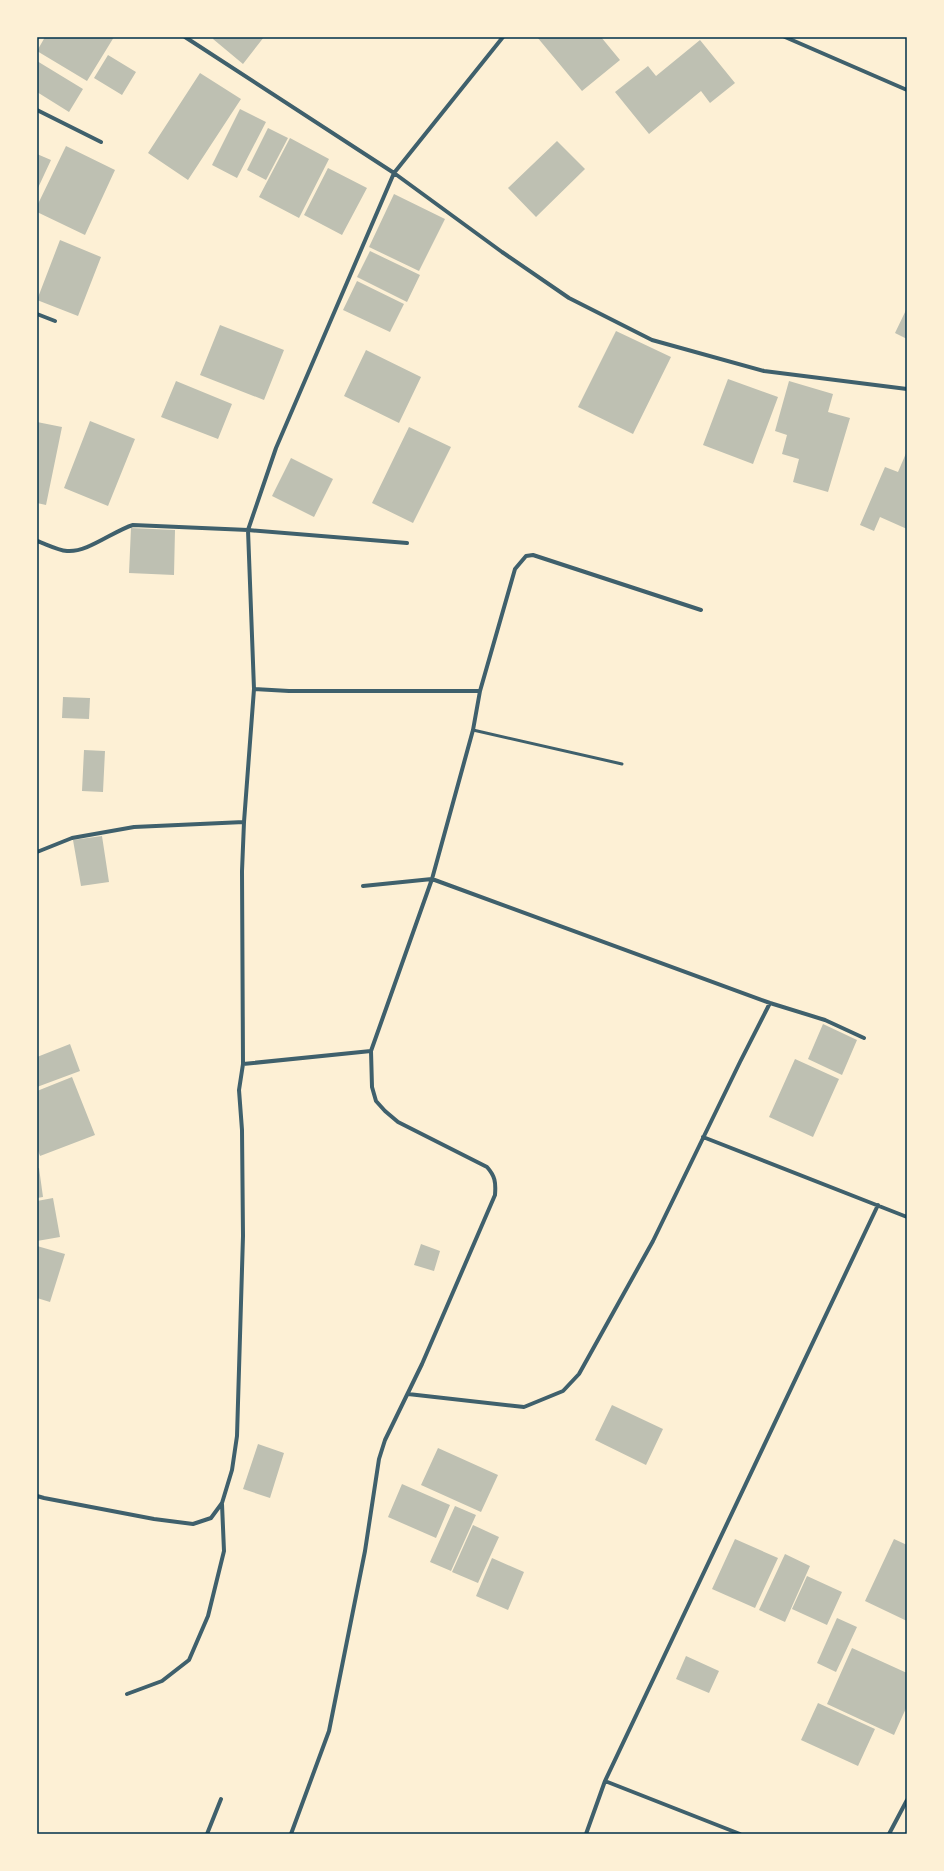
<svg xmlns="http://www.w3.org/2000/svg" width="944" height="1871" viewBox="0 0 944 1871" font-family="Jost,sans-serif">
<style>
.building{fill:#bec0b2}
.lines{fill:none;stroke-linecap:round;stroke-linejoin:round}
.service{stroke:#3f606c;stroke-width:3}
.minor{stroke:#3f606c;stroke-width:4}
.neatline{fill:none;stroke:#003049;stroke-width:1.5}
</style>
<rect width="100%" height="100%" fill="#fdf0d5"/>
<!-- building -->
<path class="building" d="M45 37H114L87 81 37 51Z
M214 37H264L243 64 213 39Z
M537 37H601L620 60 582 91Z
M700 40 735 83 710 103 701 91 649 134 615 92 648 66 656 76Z
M108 55 136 72 122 95 94 78Z
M37 61 83 89 69 112 37 92Z
M200 73 241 99 188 180 148 153Z
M240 109 266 122 237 178 212 165Z
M268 128 288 138 266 180 247 170Z
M290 138 329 159 299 218 259 197Z
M557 141 585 169 536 217 508 188Z
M66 146 115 170 85 235 37 212V206Z
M37 154 51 160 37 190Z
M328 168 367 188 342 235 304 215Z
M394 194 445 219 419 271 369 247Z
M60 240 101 257 78 316 37 300Z
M370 251 420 275 407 302 357 277Z
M357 281 404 304 390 332 343 310Z
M907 308V339L895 333Z
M220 325 284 350 264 400 200 375Z
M616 331 671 357 633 434 578 407Z
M366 350 421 377 399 423 344 396Z
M728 379 778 397 753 464 703 445Z
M176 381 232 404 218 439 161 417Z
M789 381 833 394 828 412 850 418 828 492 793 482 799 459 782 454 787 435 775 431Z
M90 421 135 439 108 506 64 488Z
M37 422 62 427 46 505 37 503Z
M409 427 451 447 413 523 372 503Z
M907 451V529L880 517 874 531 860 525 885 467 898 472Z
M291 458 333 479 314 517 272 496Z
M131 528 175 530 174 575 129 573Z
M63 697 90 698 89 719 62 718Z
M84 750 105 751 103 792 82 791Z
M102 836 109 882 81 886 73 840Z
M823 1024 857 1040 842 1075 808 1059Z
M70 1044 80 1071 37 1087V1057Z
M795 1059 839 1079 813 1137 769 1117Z
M72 1077 95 1135 40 1156 37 1148V1091Z
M37 1168H39L43 1197 37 1198Z
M53 1198 60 1237 37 1241V1201Z
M421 1244 440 1251 434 1271 414 1265Z
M37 1246 65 1254 50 1302 37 1298Z
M612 1405 663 1429 646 1465 595 1440Z
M258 1444 284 1453 270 1498 243 1489Z
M438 1448 498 1475 481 1512 421 1485Z
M402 1484 450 1505 436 1538 388 1517Z
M455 1506 476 1515 451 1571 430 1562Z
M473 1525 499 1537 478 1583 452 1572Z
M735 1539 778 1558 755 1608 712 1589Z
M894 1539 907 1545V1621L865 1601Z
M785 1554 810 1566 785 1622 759 1610Z
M492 1558 524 1572 508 1610 476 1596Z
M807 1576 842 1592 827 1625 792 1609Z
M837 1618 857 1627 836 1672 817 1663Z
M852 1648 907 1673V1706L894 1735 827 1704Z
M686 1656 719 1671 709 1693 676 1679Z
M818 1703 875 1729 858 1766 801 1740Z"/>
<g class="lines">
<!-- service -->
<path class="service" d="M473 730 622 764"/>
<!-- minor -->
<path class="minor" d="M185 37 394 173 502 252 569 298 652 340 764 371 907 389
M785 37 907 90
M37 110 101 142
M37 314 55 321
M37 541C46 544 57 550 67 551 87 553 113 531 133 525L248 530 407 543
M254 689 289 691H480
M37 852 72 838 134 827 244 822
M363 886 432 879 770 1003 825 1020 864 1038
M243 1064 242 871 244 822 254 689 248 530 276 448 394 173 503 37
M703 1137 907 1217
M408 1394 524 1407 563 1391 579 1374 653 1241 740 1062 770 1003
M37 1496 44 1498 154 1519 193 1524 211 1518 222 1503 232 1470 237 1436 243 1236 242 1130 239 1090 243 1064 371 1051
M127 1694 162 1681 189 1660 208 1616 224 1551 222 1504
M605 1781 740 1834
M207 1834 221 1799
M291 1834 329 1731 365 1551 379 1459 385 1440 422 1364 495 1195C496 1182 495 1176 487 1167L398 1122 385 1111 376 1101 372 1087 371 1051 432 879 473 730 480 691 515 569 526 556 533 555 701 610
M586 1834 605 1781 878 1205
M889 1834 907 1800"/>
</g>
<!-- border -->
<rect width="944" height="1871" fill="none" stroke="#fdf0d5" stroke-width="76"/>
<rect x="38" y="38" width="868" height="1795" class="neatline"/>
</svg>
